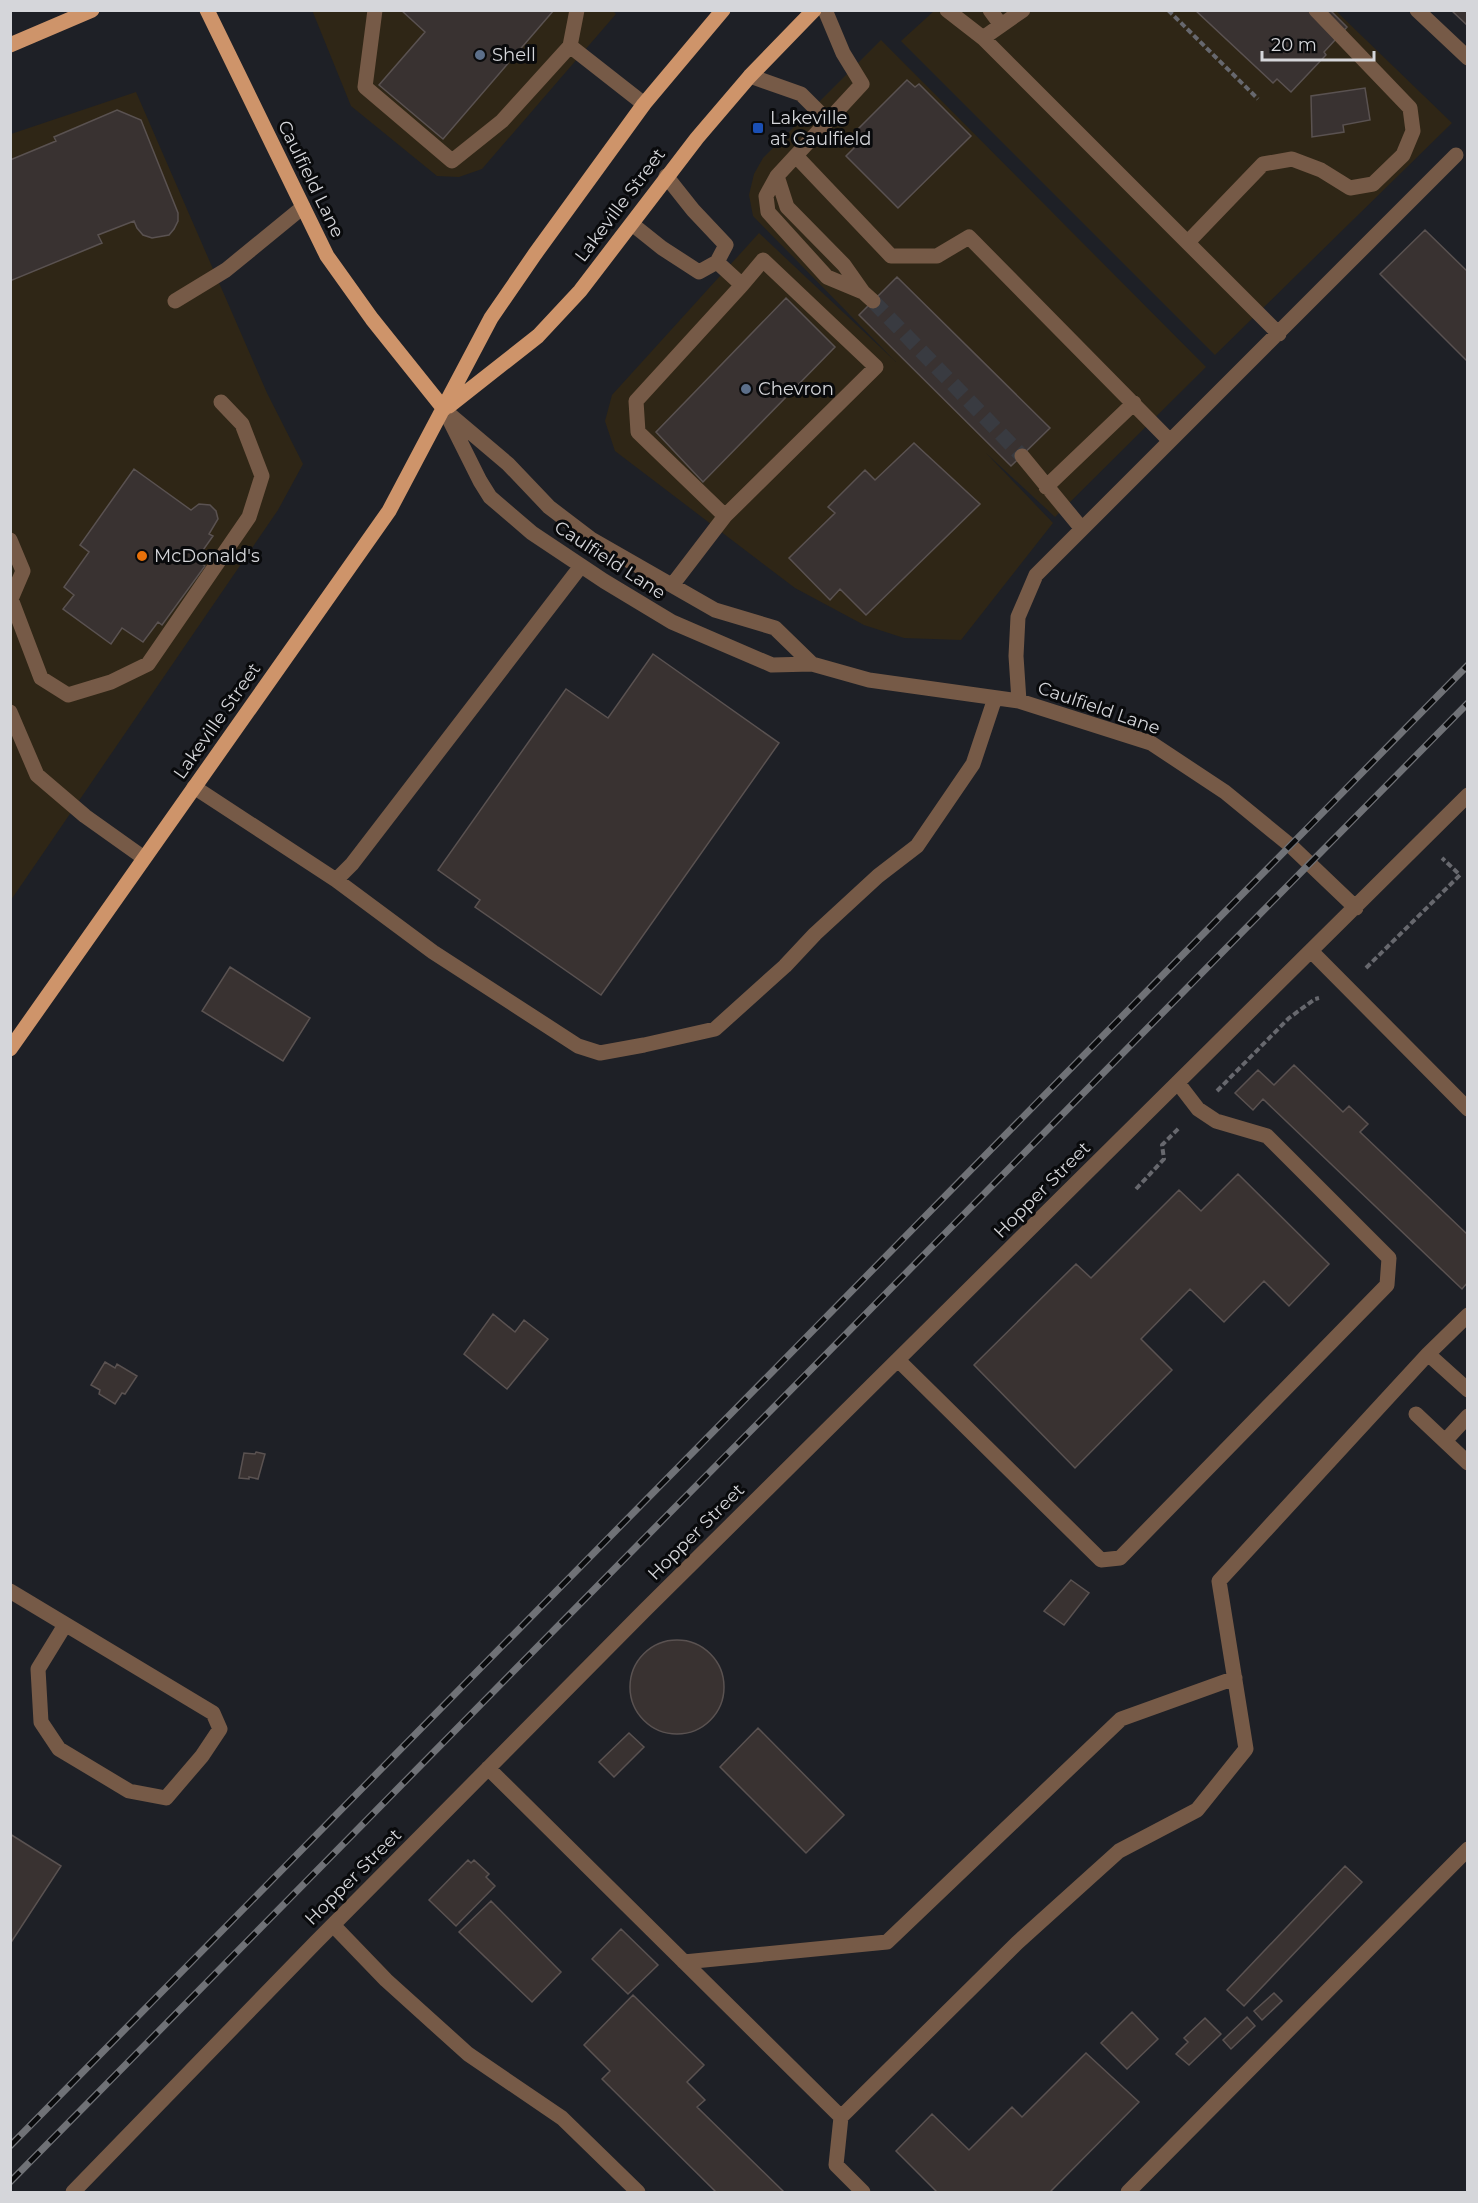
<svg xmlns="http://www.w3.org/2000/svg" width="1478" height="2203" viewBox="0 0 1478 2203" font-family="Montserrat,sans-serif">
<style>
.commercial{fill:#2f2616}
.building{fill:#393231;stroke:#5a5251;stroke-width:1.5}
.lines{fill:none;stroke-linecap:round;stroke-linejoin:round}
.minor-tunnel{stroke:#393b41;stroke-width:15;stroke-dasharray:15 8;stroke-linecap:butt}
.path{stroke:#67686e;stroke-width:4;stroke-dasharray:6 3;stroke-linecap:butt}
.minor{stroke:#765a47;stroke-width:15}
.major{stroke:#ce946a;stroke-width:15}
.rail-casing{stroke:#707277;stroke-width:7}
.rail{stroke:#090a0c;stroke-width:4.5;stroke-dasharray:14;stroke-linecap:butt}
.service-dot{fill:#5c6f8a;stroke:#090a0c;stroke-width:2}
.transit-dot{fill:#1a4fb4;stroke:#090a0c;stroke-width:2}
.food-dot{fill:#e8710a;stroke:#090a0c;stroke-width:2}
.labels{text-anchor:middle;stroke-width:6;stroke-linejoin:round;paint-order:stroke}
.poi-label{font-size:18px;fill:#d5d6da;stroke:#090a0c;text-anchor:start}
.street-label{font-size:18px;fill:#d5d6da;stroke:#090a0c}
</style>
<rect width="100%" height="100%" fill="#1e2026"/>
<!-- commercial -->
<path class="commercial" d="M312 10H612L616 14 482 169 459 177 437 176 351 106Z
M934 11H1336L1452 123 1215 355 901 41Z
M881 40 1206 367 1055 517 986 453 1053 523 961 640 904 638 864 625 795 588 615 451 605 421 612 395 759 233 896 362 753 216 749 195 754 174 763 158Z
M136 92 267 393 303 464 278 510 11 900V134Z"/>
<!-- building -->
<path class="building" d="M401 10H554L443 139 379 85 425 32Z
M1195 10H1330L1347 27 1324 52 1326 55 1291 92 1277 79 1273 83Z
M1451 10H1468V26Z
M907 80 915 87 919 84 971 136 898 208 846 156 861 141 853 134Z
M1365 88 1370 120 1343 125 1344 132 1312 137 1311 96Z
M117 110 141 120 178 213V221L174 229 169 235 152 238 143 235 137 228 134 221 98 235 102 243 10 281V160L56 141 54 137Z
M1425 230 1468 272V362L1380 274Z
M897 277 1050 428 1011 466 859 315Z
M786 298 835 347 703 482 656 432Z
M914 443 980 504 866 615 840 589 830 600 789 558 835 513 828 507 865 470 875 480Z
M134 469 191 510 199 504 210 505 216 511 218 519 209 534 213 536 196 560 205 566 162 625 158 622 143 642 122 628 111 644 63 609 74 595 64 587 89 552 80 545Z
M653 654 779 743 601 995 475 907 480 900 438 870 566 689 608 718Z
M230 967 310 1018 283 1061 202 1011Z
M1294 1065 1343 1112 1349 1106 1368 1124 1360 1132 1468 1235V1282L1462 1289 1263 1099 1253 1110 1235 1093 1258 1070 1274 1085Z
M1238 1174 1329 1264 1289 1306 1264 1281 1224 1322 1190 1289 1141 1339 1172 1370 1075 1468 974 1365 1076 1264 1091 1278 1179 1190 1201 1211Z
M493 1314 515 1332 524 1320 548 1339 507 1389 464 1354Z
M105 1362 115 1368 117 1364 137 1376 125 1394 122 1393 115 1404 99 1394 100 1390 91 1385Z
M256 1452 265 1454 258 1479 249 1477V1479L239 1478 244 1453 255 1454Z
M1071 1580 1089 1593 1064 1625 1044 1611Z
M630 1687a47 47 0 1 1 94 0a47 47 0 1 1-94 0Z
M758 1728 844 1815 806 1853 720 1767Z
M629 1733 644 1747 614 1777 599 1762Z
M10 1834 61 1866 10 1944Z
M468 1860 471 1863 474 1860 489 1874 486 1877 495 1886 456 1926 429 1900Z
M1345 1866 1362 1882 1244 2006 1227 1990Z
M491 1901 561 1972 532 2002 459 1932Z
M621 1929 658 1965 628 1994 592 1959Z
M1274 1993 1282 2001 1262 2020 1254 2011Z
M633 1995 704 2065 687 2082 705 2100 697 2107 784 2192H716L602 2079 610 2071 584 2045Z
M1132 2012 1158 2039 1127 2069 1101 2043Z
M1247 2017 1255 2026 1231 2049 1223 2040Z
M1205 2018 1221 2034 1189 2065 1176 2054 1188 2042 1184 2038Z
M1086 2053 1139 2102 1050 2192H937L896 2151 932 2114 969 2150 1012 2107 1022 2117Z"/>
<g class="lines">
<!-- minor-tunnel -->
<path class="minor-tunnel" d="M873 301 1022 456"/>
<!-- path -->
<path class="path" d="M1168 10 1258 99
M1366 968 1460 875 1442 858
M1217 1091 1289 1018 1315 999 1319 998
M1136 1189 1164 1159 1162 1145 1179 1128"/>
<!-- minor -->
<path class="minor" d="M375 10 365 87 452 161 502 121 570 46 577 10
M825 10 843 53 862 84 777 176 766 196 768 212 827 277 863 292 873 301
M947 10 983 38 1279 334
M990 10 1001 25
M1417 10 1468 58
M983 38 1023 10
M570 46 644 104
M750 76 801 94 827 120
M796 156 891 256H937L969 237 1170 441
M777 176 787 207 844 265 863 292
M632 224 662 248 699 272 717 262 726 245 693 210 666 176
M1188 242 1263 164 1292 159 1321 170 1350 188 1373 184 1403 155 1413 131 1410 108 1316 10
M717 262 742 285 636 401 638 432 725 516
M175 301 226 270 303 207
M444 409 480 481 490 497 532 533 604 581 672 622 772 665 812 664 869 680 1019 701 1151 743 1225 792 1291 846 1356 908
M449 414 508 464 549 507 591 539 715 610 775 628 812 664
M1022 456 1082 529
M1046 487 1134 403
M10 540 23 571 11 599 41 678 68 695 111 682 148 664 249 517 262 476 242 424 221 402
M673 584 725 516 876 367 763 260 742 285
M1019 701 1016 656 1018 617 1036 575 1456 155
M10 712 37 775 85 816 144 858
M194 787 336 880 433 952 578 1046 600 1053 644 1045 715 1029 785 966 815 934 878 876 917 846 973 764 995 698
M336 880 352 864 581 566
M1311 951 1468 1109
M1428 1354 1468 1390
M898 1360 1101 1560 1120 1558 1387 1285 1389 1258 1267 1136 1216 1121 1198 1109 1178 1083
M1416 1414 1468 1463
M1445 1441 1468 1416
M10 1591 213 1713 220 1729 202 1756 166 1798 129 1791 59 1749 41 1722 38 1669 65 1625
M488 1768 841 2117 836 2165 863 2192
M333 1925 386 1980 468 2054 562 2118 638 2192
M684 1962 887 1942 1121 1719 1235 1678
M841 2117 1017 1943 1119 1851 1197 1810 1246 1749 1219 1581 1428 1354 1468 1315
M73 2192 317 1941 645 1610 1468 795
M1128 2192 1468 1849"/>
<!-- major -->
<path class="major" d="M207 10 327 256 372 319 444 409
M10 45 92 10
M449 406 538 336 580 291 697 138 750 76 814 10
M10 1049 389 511 491 318 535 254 644 104 723 10"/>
<defs>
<path id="rail" d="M10 2146 1468 665
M10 2182 1468 703"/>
</defs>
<!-- rail casing -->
<use href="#rail" class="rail-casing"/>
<!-- rail -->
<use href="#rail" class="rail"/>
</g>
<!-- markers -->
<g class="service-dot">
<circle cx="480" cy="55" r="6"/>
<circle cx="746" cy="389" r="6"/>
</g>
<rect class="transit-dot" x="752" y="122" width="12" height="12" rx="3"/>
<circle class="food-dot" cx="142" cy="556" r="6"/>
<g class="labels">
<!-- poi labels -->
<g class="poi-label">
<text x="492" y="61">Shell</text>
<text x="770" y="124">Lakeville<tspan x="770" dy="21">at Caulfield</tspan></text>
<text x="758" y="395">Chevron</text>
<text x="154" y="562">McDonald's</text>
</g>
<!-- street labels -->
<g class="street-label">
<text transform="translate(311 179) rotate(64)" y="6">Caulfield Lane</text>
<text transform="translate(620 205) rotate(-53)" y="6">Lakeville Street</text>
<text transform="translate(610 560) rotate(33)" y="6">Caulfield Lane</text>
<text transform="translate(1099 708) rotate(19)" y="6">Caulfield Lane</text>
<text transform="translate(217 721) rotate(-55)" y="6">Lakeville Street</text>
<text transform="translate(1042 1190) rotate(-45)" y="6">Hopper Street</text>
<text transform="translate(696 1532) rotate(-45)" y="6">Hopper Street</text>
<text transform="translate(353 1877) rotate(-45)" y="6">Hopper Street</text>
</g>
</g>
<!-- border -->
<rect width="1478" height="2203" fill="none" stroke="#d5d6da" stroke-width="24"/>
<!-- scale -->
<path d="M1262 51v9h112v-9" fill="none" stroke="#d5d6da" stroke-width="3"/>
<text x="1271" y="51" font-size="18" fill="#d5d6da" stroke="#090a0c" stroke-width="4.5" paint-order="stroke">20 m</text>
</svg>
